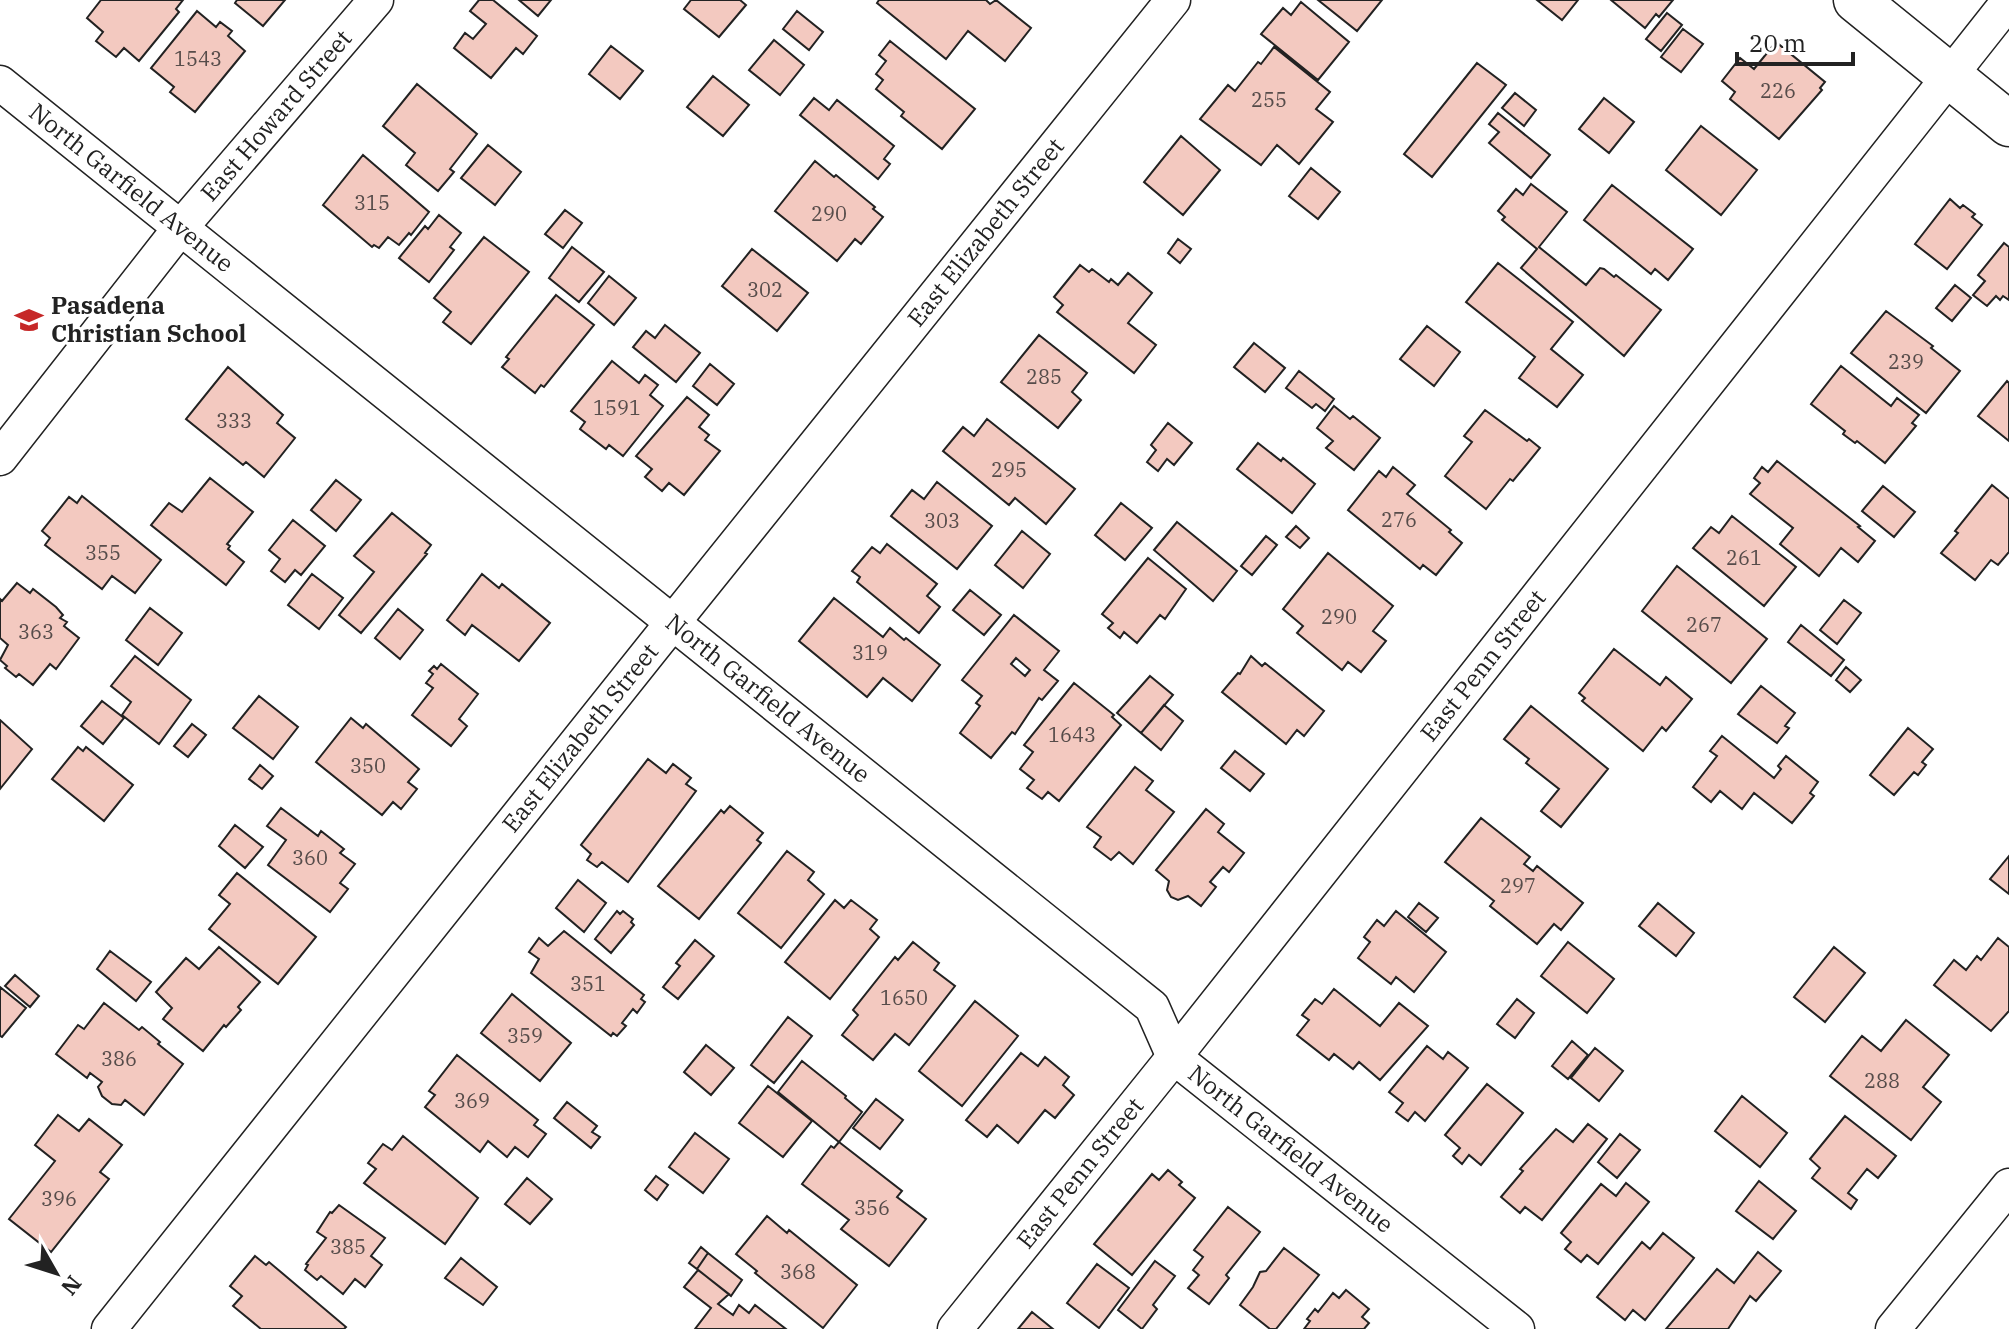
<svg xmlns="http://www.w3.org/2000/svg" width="2009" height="1329" viewBox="0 0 2009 1329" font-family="'IBM Plex Serif',serif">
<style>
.building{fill:#f3c9c0;stroke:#222;stroke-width:2;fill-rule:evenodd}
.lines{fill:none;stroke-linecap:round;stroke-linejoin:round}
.street-casing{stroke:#222;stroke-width:37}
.secondary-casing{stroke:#222;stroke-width:47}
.street{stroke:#fff;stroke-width:34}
.secondary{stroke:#fff;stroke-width:44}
.labels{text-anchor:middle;stroke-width:6;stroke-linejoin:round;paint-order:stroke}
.number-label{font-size:20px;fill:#564c4a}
.street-label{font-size:24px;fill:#222;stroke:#fff}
.poi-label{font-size:24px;font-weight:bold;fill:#222;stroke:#fff;text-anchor:start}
</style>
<rect width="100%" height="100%" fill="#fff"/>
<!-- building -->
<path class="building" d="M101 0H183L176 9 179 12 139 61 124 48 116 57 96 41 103 32 87 18Z
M237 0H285L263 26 235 3Z
M479 0H493L537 36 523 54 516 48 491 78 454 48 465 33 473 39 486 24 470 11Z
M519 0H551L538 16Z
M691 0H740L746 5 719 37 684 9Z
M879 0H986L990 4 996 0 1031 28 1005 61 968 31 946 59 877 3Z
M1318 0H1382L1357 31Z
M1537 0H1578L1562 20Z
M1611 0H1673L1659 17 1656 14 1645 28Z
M1301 2 1349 42 1318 80 1261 34 1283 8 1291 15Z
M197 11 216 27 220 22 232 31 228 36 245 51 195 112 170 92 174 87 151 68Z
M797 11 823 32 809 50 783 29Z
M1667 13 1682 25 1661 51 1646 39Z
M1683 29 1703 44 1681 72 1661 57Z
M774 40 804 65 780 95 749 70Z
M890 41 975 109 942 149 901 116 904 112 876 89 883 80 876 74 886 61 879 55Z
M1776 42 1825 82 1820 88 1822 90 1779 139 1730 99 1735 92 1722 81 1740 58 1754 69Z
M611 46 643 71 620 99 589 74Z
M1274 47 1330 92 1316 109 1333 122 1299 164 1277 145 1261 165 1200 119 1228 85 1235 91 1258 62 1261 64Z
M1477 63 1506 85 1432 177 1404 154Z
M713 76 749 105 723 136 687 107Z
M417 84 477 134 450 169 454 172 438 191 406 165 415 153 383 126Z
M1515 93 1536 110 1524 126 1502 108Z
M814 98 829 110 837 100 894 146 884 159 890 164 878 179 800 115Z
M1604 98 1634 122 1609 153 1579 129Z
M1498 113 1550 155 1531 178 1489 143 1499 132 1489 124Z
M1701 126 1757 170 1721 215 1666 170Z
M1181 136 1220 170 1183 215 1144 182Z
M488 145 521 172 495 205 461 178Z
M363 155 429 212 411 235 409 233 399 245 388 237 379 248 374 245 372 247 323 205Z
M815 161 834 177 836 175 875 207 873 209 883 217 861 244 855 239 837 261 775 211Z
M1311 168 1340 192 1318 219 1289 196Z
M1531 184 1567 212 1539 247 1586 285 1600 268 1604 269 1614 277 1616 275 1661 310 1624 356 1521 268 1537 249 1502 220 1505 217 1498 211 1516 189 1523 195Z
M1612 185 1693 249 1668 280 1655 269 1651 274 1584 220Z
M1950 199 1960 208 1963 205 1975 214 1972 217 1982 225 1947 269 1915 244Z
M565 210 582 223 563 248 545 234Z
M439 215 461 233 450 247 454 250 429 282 399 258 425 226 428 229Z
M484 237 529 272 471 344 443 322 451 312 434 298Z
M1178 239 1191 249 1180 263 1168 253Z
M2004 243 2009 247V300L2003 296 2000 300 1996 296 1987 306 1973 295 1985 281 1978 275Z
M572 247 604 272 579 302 549 278Z
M752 249 808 293 777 331 722 286Z
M1498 263 1573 322 1551 349 1583 375 1557 407 1519 378 1535 357 1466 302Z
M1080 265 1089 272 1092 269 1109 282 1111 279 1118 285 1128 273 1152 293 1128 323 1156 345 1134 373 1057 312 1063 305 1054 297Z
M609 276 636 298 614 325 588 303Z
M1955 285 1971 298 1952 321 1936 308Z
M556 295 594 325 544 387 541 385 535 393 502 367 509 359 506 357Z
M1886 311 1933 346 1931 348 1960 371 1926 413 1851 353Z
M665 325 700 353 676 382 633 347 646 331 655 338Z
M1427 326 1460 352 1434 386 1400 359Z
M1039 335 1087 373 1072 392 1081 400 1058 428 1001 382Z
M1254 343 1285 368 1265 392 1234 367Z
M612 361 639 383 645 375 658 385 650 395 663 406 623 456 609 445 606 449 580 429 585 422 571 411Z
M710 364 734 384 717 405 693 386Z
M1841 366 1891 406 1897 398 1919 415 1912 423 1916 426 1885 463 1857 441 1855 443 1843 434 1845 431 1811 404Z
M228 367 283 415 277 423 295 438 264 477 246 462 243 465 186 419Z
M1299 371 1334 399 1325 411 1316 404 1312 408 1286 388Z
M2007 381 2009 383V441L1978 416Z
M687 397 709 415 699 427 709 435 705 440 720 451 684 495 669 483 662 491 645 477 652 469 636 456Z
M1334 406 1350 419 1353 416 1380 438 1354 470 1326 448 1333 441 1317 428Z
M1485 410 1527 441 1529 439 1540 448 1513 481 1510 479 1486 509 1445 476 1472 442 1464 436Z
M987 419 1075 489 1046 524 1015 498 1009 505 943 451 963 427 974 436Z
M1168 423 1192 443 1174 465 1167 459 1158 471 1147 462 1156 450 1151 445Z
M1258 443 1281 461 1283 458 1315 484 1292 513 1237 469Z
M1777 461 1860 526 1858 527 1875 541 1858 562 1841 548 1819 576 1780 544 1793 528 1750 494 1760 483 1754 478 1762 467 1768 472Z
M1393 467 1415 485 1407 494 1451 530 1449 532 1462 543 1436 575 1423 565 1420 569 1348 510 1379 471 1386 477Z
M210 478 253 512 227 544 230 546 228 549 244 562 226 585 151 525 169 503 182 512Z
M336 480 361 500 336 531 311 510Z
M937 482 992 526 957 569 891 516 912 490 924 499Z
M1992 485 2009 499V552L1998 565 1991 560 1975 580 1941 553 1958 533 1955 531Z
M1883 486 1915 512 1894 537 1862 511Z
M82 496 161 560 135 593 112 576 102 589 45 545 50 538 42 531 69 497 77 503Z
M1121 503 1152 528 1125 560 1095 535Z
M392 513 431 545 425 553 427 554 361 633 339 615 374 572 354 556Z
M1732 516 1796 567 1764 606 1693 548 1711 527 1719 533Z
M293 520 325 546 301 575 295 570 285 582 271 571 280 559 269 550Z
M1177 522 1237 571 1213 601 1154 550Z
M1296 526 1309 538 1300 548 1286 537Z
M1022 531 1050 554 1023 588 995 565Z
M1266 536 1277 545 1252 575 1241 566Z
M887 544 937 584 927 596 940 607 919 633 857 582 860 577 852 571 872 547 880 553Z
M1328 553 1393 606 1373 631 1386 641 1361 672 1348 662 1342 670 1297 633 1303 626 1283 609Z
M1148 558 1186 589 1165 619 1160 615 1137 643 1124 632 1120 638 1108 628 1113 623 1102 614Z
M1677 566 1767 639 1731 683 1642 611Z
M312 574 343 598 319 629 288 605Z
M482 574 499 588 502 584 550 623 519 661 472 625 465 635 447 620Z
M17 583 30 593 33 589 56 607 63 615 60 618 67 622 64 626 79 638 56 669 50 664 33 685 19 674 16 677 5 668 7 666 0 660 8 645 0 638V599L2 601Z
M970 590 1001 615 984 635 953 610Z
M834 598 883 637 890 628 904 640 906 638 940 665 912 701 883 678 867 697 799 641Z
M1844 600 1861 613 1837 644 1820 630Z
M150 608 182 633 158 665 126 640Z
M398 609 423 630 400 659 375 638Z
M1014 615 1059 651 1044 670 1058 681 1042 700 1039 698 1015 734 1012 732 991 758 960 733 980 706 976 703 982 696 962 680ZM1016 658 1030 670 1025 676 1011 664Z
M1801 625 1844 660 1831 676 1788 642Z
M1614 649 1660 685 1666 677 1692 699 1666 731 1662 727 1643 751 1582 701 1585 698 1579 693Z
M135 656 191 700 159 744 122 715 131 702 111 686Z
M1251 656 1262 666 1265 663 1324 711 1304 736 1297 730 1286 744 1222 692 1238 673 1240 674Z
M441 664 478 694 459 719 467 726 451 746 412 715 433 688 426 683 433 674 429 671 434 666 437 669Z
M1846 667 1861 680 1850 692 1836 680Z
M1150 676 1173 695 1141 733 1117 713Z
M1074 683 1114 715 1112 717 1121 725 1059 801 1048 792 1042 799 1027 788 1034 780 1020 769 1033 752 1024 745Z
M1761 686 1795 713 1785 726 1789 728 1777 743 1738 714Z
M259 696 298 727 273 759 233 728Z
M102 701 124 718 103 744 81 726Z
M1164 705 1183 721 1161 750 1141 733Z
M1531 706 1608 769 1561 827 1541 811 1559 789 1526 763 1529 759 1504 739Z
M351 718 363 728 366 724 419 769 408 782 417 789 401 809 393 802 382 815 316 762Z
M0 720 32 749 0 789Z
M192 724 206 735 188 757 174 746Z
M1908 728 1933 749 1922 762 1926 765 1918 775 1914 772 1894 795 1870 775Z
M1722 736 1774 778 1781 769 1778 766 1786 756 1818 782 1810 793 1814 796 1792 823 1754 793 1742 809 1720 791 1711 802 1693 787 1717 756 1710 751Z
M78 747 83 751 86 747 133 785 104 821 52 779Z
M1235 751 1264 774 1250 791 1221 768Z
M648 759 666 773 673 764 691 778 686 784 696 791 628 882 602 862 597 867 587 860 591 854 581 845Z
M260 765 273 776 262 789 249 779Z
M1135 767 1153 781 1146 790 1174 812 1133 864 1119 852 1111 860 1094 847 1101 837 1087 827Z
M730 806 763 833 757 840 761 843 699 919 658 886 721 810 724 813Z
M281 808 318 836 321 831 344 849 340 853 355 864 340 883 348 889 330 912 268 865 286 840 267 826Z
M1206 809 1224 824 1218 832 1244 853 1229 872 1223 867 1210 882 1216 887 1201 906 1188 896 1178 900 1171 897 1167 890 1169 881 1156 870Z
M1481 818 1530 857 1524 864 1533 871 1537 866 1583 903 1561 930 1554 924 1537 944 1490 906 1494 901 1445 862Z
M235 825 263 847 245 868 219 846Z
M787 851 814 872 808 880 824 894 781 948 738 913Z
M2009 856V894L1990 879Z
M237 873 316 937 278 984 209 929 230 904 219 895Z
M578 880 606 903 584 932 556 908Z
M835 900 844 908 851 900 877 920 870 929 879 937 830 999 785 962Z
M1419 903 1438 918 1426 932 1408 917Z
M1658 903 1694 933 1676 956 1639 926Z
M617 911 620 914 623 911 633 919 631 922 634 925 611 953 595 939Z
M1396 911 1446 952 1414 992 1396 977 1391 984 1358 958 1370 942 1364 937 1377 920 1384 926Z
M564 931 644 995 641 999 645 1002 637 1013 633 1009 622 1023 626 1026 617 1036 613 1033 611 1036 531 973 539 959 529 952 539 938 548 946Z
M1998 938 2009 947V1011L1991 1031 1934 985 1954 960 1966 970 1977 956 1981 960Z
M695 940 714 956 678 999 663 987 680 966 676 963Z
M913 942 939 963 934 970 955 986 909 1045 895 1034 873 1060 842 1035 858 1015 853 1010 895 957 898 960Z
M1568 942 1614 979 1587 1013 1541 976Z
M219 947 260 982 238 1007 241 1010 226 1027 224 1025 203 1051 163 1019 172 1008 156 992 186 958 199 969Z
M1834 947 1865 973 1825 1022 1794 997Z
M110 951 151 982 136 1001 97 969Z
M15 975 39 996 30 1007 5 986Z
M0 987 26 1008 2 1037 0 1036Z
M1334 989 1380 1026 1399 1003 1428 1026 1380 1080 1359 1062 1353 1069 1334 1054 1329 1060 1297 1035 1309 1020 1302 1015 1315 999 1322 1004Z
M512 994 571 1043 540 1081 481 1033Z
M1517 999 1534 1013 1515 1038 1497 1024Z
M975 1001 1018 1036 962 1106 919 1071Z
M104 1003 139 1030 142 1027 160 1042 158 1044 183 1064 144 1115 125 1100 121 1105 112 1104 102 1096 98 1087 102 1082 90 1073 87 1078 56 1054 78 1025 84 1029Z
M788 1017 812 1036 774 1083 751 1065Z
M1906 1020 1949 1055 1923 1087 1941 1102 1911 1140 1830 1076 1862 1036 1881 1051Z
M1572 1041 1588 1055 1568 1079 1552 1066Z
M706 1045 734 1068 711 1095 684 1072Z
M1427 1046 1443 1059 1448 1052 1468 1068 1425 1121 1415 1112 1408 1121 1396 1112 1403 1103 1389 1092Z
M1595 1048 1623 1071 1599 1101 1571 1078Z
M1021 1053 1038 1066 1045 1057 1069 1077 1063 1085 1074 1095 1055 1118 1045 1110 1018 1143 997 1125 987 1137 966 1120Z
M457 1055 538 1120 534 1125 546 1134 528 1157 515 1147 507 1157 488 1141 480 1152 425 1107 435 1095 429 1091Z
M802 1061 846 1096 845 1098 862 1112 839 1142 778 1092Z
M1487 1084 1523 1113 1481 1165 1469 1155 1462 1164 1453 1156 1460 1148 1445 1135Z
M768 1086 812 1121 783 1157 739 1123Z
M1742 1096 1787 1133 1760 1167 1715 1131Z
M876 1099 903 1120 880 1149 853 1128Z
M567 1102 597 1126 592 1132 600 1137 591 1148 554 1118Z
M58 1115 79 1131 89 1119 122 1145 100 1172 109 1179 51 1252 9 1219 55 1161 35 1145Z
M1845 1116 1896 1156 1878 1178 1867 1169 1848 1193 1857 1200 1851 1209 1812 1178 1820 1168 1810 1159Z
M1588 1124 1607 1139 1542 1220 1525 1207 1520 1213 1501 1197 1523 1171 1520 1169 1556 1129 1573 1142Z
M695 1133 729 1159 703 1193 669 1167Z
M1620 1134 1640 1150 1617 1178 1598 1162Z
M403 1136 478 1198 445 1244 364 1183 376 1169 368 1163 383 1144 392 1150Z
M839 1142 902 1191 897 1197 926 1219 889 1266 841 1229 849 1220 802 1184 831 1146 834 1148Z
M1168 1170 1182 1182 1179 1185 1195 1198 1132 1275 1094 1244 1152 1174 1159 1180Z
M656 1176 668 1185 657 1200 645 1190Z
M527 1178 552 1199 530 1224 505 1204Z
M1759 1181 1796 1211 1773 1239 1736 1211Z
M1626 1183 1649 1202 1598 1264 1587 1255 1581 1262 1565 1249 1571 1242 1561 1233 1601 1184 1616 1196Z
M339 1205 385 1238 371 1256 382 1265 365 1287 355 1279 343 1294 321 1276 317 1280 305 1270 308 1265 306 1264 326 1238 317 1232 330 1212 332 1213Z
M1228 1207 1260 1232 1226 1275 1229 1278 1209 1304 1188 1288 1199 1275 1193 1270 1203 1257 1194 1250Z
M767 1216 787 1233 789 1230 857 1285 823 1328 755 1273 757 1271 736 1254Z
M1663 1233 1694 1258 1645 1320 1633 1310 1625 1320 1597 1297 1642 1242 1650 1249Z
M701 1247 708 1253 697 1269 689 1263Z
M1284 1248 1319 1275 1276 1329H1270L1240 1305 1253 1287 1260 1272 1266 1271Z
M1758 1252 1781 1271 1756 1301 1750 1296 1728 1329H1666L1717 1269 1734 1283Z
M708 1253 742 1280 731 1296 697 1269Z
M255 1256 266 1265 269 1262 346 1327 344 1329H261L233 1306 242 1296 230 1286Z
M461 1258 497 1287 483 1305 445 1278Z
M1155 1261 1175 1276 1153 1305 1157 1309 1142 1329 1118 1310Z
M1097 1264 1129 1288 1099 1328 1067 1303Z
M698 1270 729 1294 718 1304 733 1315 739 1305 749 1313 755 1305 786 1329H695L711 1308 684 1287Z
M1346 1290 1369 1309 1362 1317 1369 1323 1364 1329H1304L1310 1321 1307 1319 1315 1309 1318 1312 1333 1293 1339 1298Z
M1032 1312 1053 1329H1018Z"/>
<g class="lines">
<defs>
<g id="street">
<path id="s1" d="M0 83 1152 1007 1174 1057 1517 1329"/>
<path id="s2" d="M0 458 181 227 376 0"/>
<path id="s3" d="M109 1329 653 647 1173 0"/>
<path id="s4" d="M955 1329 1174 1057 2009 1"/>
<path d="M1893 1329 2009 1186"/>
</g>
<path id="secondary" d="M1856 0 2009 124"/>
</defs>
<!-- street casing -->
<use href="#street" class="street-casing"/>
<!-- secondary casing -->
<use href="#secondary" class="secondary-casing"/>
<!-- street -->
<use href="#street" class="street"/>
<!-- secondary -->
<use href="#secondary" class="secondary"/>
</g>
<!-- icons -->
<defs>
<symbol id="school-bare" viewBox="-9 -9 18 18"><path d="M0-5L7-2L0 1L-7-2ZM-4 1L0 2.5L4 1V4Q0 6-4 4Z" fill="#c62828" stroke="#fff" stroke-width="2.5" paint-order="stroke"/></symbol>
</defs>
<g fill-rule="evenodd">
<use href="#school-bare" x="9" y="300" width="40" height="40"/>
</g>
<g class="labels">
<!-- number labels -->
<g class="number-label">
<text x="198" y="66">1543</text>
<text x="1778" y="98">226</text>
<text x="1269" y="107">255</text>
<text x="372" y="210">315</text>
<text x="829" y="221">290</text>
<text x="765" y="297">302</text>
<text x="1906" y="369">239</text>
<text x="1044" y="384">285</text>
<text x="617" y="415">1591</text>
<text x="234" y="428">333</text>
<text x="1009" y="477">295</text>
<text x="1399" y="527">276</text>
<text x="942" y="528">303</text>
<text x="103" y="560">355</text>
<text x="1744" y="565">261</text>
<text x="1339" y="624">290</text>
<text x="1704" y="632">267</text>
<text x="36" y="639">363</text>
<text x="870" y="660">319</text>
<text x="1072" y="742">1643</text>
<text x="368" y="773">350</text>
<text x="310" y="865">360</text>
<text x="1518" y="893">297</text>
<text x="588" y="991">351</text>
<text x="904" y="1005">1650</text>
<text x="525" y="1043">359</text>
<text x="119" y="1066">386</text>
<text x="1882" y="1088">288</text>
<text x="472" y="1108">369</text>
<text x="59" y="1206">396</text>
<text x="872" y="1215">356</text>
<text x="348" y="1254">385</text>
<text x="798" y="1279">368</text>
</g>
<!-- street labels -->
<g class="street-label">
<text dy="8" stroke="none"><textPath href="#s2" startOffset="440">East Howard Street</textPath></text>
<text dy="8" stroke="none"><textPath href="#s1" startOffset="168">North Garfield Avenue</textPath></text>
<text dy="8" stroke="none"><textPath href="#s3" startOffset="1404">East Elizabeth Street</textPath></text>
<text dy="8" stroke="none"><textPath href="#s4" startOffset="848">East Penn Street</textPath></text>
<text dy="8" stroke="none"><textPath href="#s1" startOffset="984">North Garfield Avenue</textPath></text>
<text dy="8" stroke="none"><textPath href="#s3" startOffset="756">East Elizabeth Street</textPath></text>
<text dy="8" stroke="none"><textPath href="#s1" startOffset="1680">North Garfield Avenue</textPath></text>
<text dy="8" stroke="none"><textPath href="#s4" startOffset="200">East Penn Street</textPath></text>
</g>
<!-- poi labels -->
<g class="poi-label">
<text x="51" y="314">Pasadena<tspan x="51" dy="28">Christian School</tspan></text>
</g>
</g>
<!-- north arrow -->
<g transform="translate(56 1273) rotate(129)" stroke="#ffffff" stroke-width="6" paint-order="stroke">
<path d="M0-6L14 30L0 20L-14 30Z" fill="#222222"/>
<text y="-12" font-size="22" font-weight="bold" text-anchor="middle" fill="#222222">N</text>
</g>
<!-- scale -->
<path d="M1737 52v12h116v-12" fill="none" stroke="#222222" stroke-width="4"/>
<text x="1749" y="52" font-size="24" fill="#222222" stroke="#ffffff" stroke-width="6" paint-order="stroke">20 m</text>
</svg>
